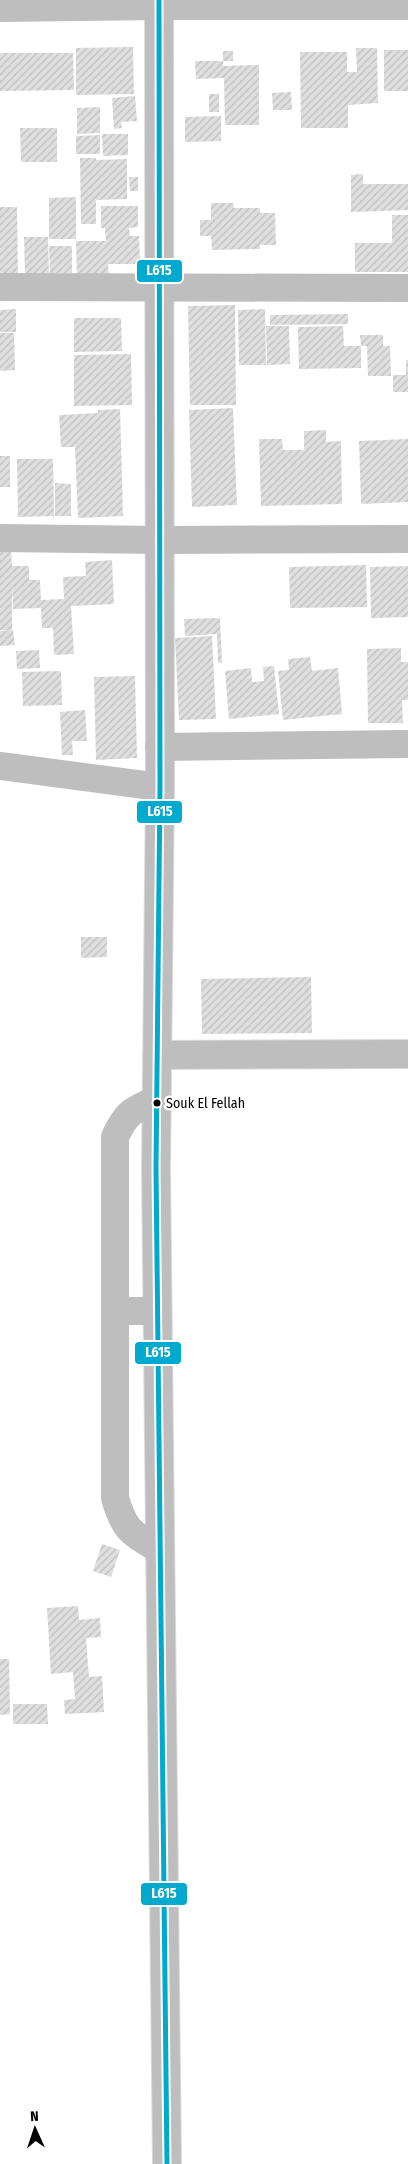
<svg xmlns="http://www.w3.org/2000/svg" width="408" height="2164" viewBox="0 0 408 2164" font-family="'Fira Sans Condensed',sans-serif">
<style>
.building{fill:url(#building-hatch)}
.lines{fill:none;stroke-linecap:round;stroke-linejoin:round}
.major-casing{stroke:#dbdbdb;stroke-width:30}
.minor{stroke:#bebebe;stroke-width:28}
.major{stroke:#bebebe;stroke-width:28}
.bus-1-casing{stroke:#fff;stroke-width:9}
.bus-1{stroke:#00a9ce;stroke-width:5}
.bus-dot{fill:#000;stroke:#fff;stroke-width:2}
.labels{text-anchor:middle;stroke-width:5;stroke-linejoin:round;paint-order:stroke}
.bus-label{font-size:14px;fill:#000;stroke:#fff;text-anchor:start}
.line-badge{stroke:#fff;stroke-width:2}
.badge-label{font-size:14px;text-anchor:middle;font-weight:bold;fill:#fff}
</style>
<defs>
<pattern id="building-hatch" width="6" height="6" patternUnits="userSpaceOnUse" patternTransform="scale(1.25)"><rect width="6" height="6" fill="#dfdfdf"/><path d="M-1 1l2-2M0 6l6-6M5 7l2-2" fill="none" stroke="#bebebe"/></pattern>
</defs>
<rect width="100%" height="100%" fill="#fff"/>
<!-- building -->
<path class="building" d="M133 47 134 94 76 95V48Z
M356 48H377L378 103 348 105V128H301L300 52H347V72H357Z
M384 50H408V91H384Z
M223 51H233V61H223Z
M0 53H73L74 90 0 91Z
M195 61H223V66L259 65V125H225L224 78 196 79Z
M291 92 292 110H273L272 93Z
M209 94H219V112H209Z
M135 96 137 121 121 122 122 128 114 129 112 98Z
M100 107V133L77 134V108Z
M221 116V141L185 142V117Z
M20 128H57V162H21Z
M102 134H128V155L103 156Z
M100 135V154H76V136Z
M80 158H96V166V160L127 159V199L96 200V224H81Z
M363 174V184H408V210L351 212V175Z
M129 177H138V191H130Z
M76 197V239H49V198Z
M211 203H233L234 208H260V213H275L276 245H260V249L212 250 211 236H200V220H211Z
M101 206H138V227L129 228 130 236H139L140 264H108L109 278H77L76 241H106L105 228H101Z
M0 207H17L18 274H0Z
M392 215H408V272H355V243H392Z
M24 237H48L49 274H25Z
M49 246H72V273H50Z
M235 305 236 405H190L188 306Z
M16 309V332H0V310Z
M265 309 266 365H239L238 310Z
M348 314V324L270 325V315Z
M74 318H121L122 351 74 352Z
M266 326H289L290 364 267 365Z
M343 326 344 346H361V368L299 369 298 327Z
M0 333H14L15 370 0 371Z
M360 335H383V346H390L391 376H368L367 346H361Z
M131 354 132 405 74 406V355Z
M406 360H408V392H393V375H406Z
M233 408 237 505 192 507 189 410Z
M120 409 123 516 78 518 75 447H61L59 415 98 413V410Z
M326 430V442L341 441 342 504 261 506 259 439H282L283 450H304V431Z
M408 439V502L361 504 359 441Z
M0 456H10V487H0Z
M17 459H53L54 516 18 517Z
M55 483 71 484V516H55Z
M0 551H11L12 566H29V580H40L41 600 64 599 63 577 86 576 85 562 112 560 114 604 71 606 74 654 54 655 53 628H42L41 608 13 609 12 584V630H0Z
M366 565 367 607 290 608 289 567Z
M408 566V617L371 618 370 567Z
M220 618 222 663H218L217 634 185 636 184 619Z
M13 630 15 645 0 646V631Z
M212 636 216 719 179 720 175 638Z
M401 648V662H408V700H402L403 723H368L367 649Z
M39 650 40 668 17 669 16 651Z
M310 657 312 671 338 668 342 714 283 720 278 671 289 670 288 659Z
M274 666 279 714 229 719 225 671 251 668 252 682 264 681 263 667Z
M61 671 62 705 23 706 22 672Z
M135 676 137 758 96 760 94 677Z
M85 710 87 741H72L73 755H62L60 712Z
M81 937H107V957L81 958Z
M311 977 312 1033 202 1034 201 979Z
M102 1544 120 1550 111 1577 93 1571Z
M78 1606 79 1620 100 1618 101 1637 86 1638 89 1677 102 1676 104 1712 65 1714 64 1700 75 1699 73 1672 51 1674 47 1608Z
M0 1659H9L10 1714 0 1715Z
M13 1704H47L48 1724H13Z"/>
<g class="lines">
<defs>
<path id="major" d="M159 0 160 787 156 1168 167 2164
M157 1055 408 1054"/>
</defs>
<!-- major casing -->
<use href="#major" class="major-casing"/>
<!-- minor -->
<path class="minor" d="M0 8 159 6H408
M0 287 408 288
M0 538 160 540 408 539
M159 747 408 744
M0 766 160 787
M156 1100C132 1110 126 1113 115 1137V1498C125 1532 131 1532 160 1550
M115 1311H157"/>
<!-- major -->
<use href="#major" class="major"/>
<defs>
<path id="bus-1" d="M159 0 160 787 156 1168 167 2164"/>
</defs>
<!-- bus-1 casing -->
<use href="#bus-1" class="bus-1-casing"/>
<!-- bus-1 -->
<use href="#bus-1" class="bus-1"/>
</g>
<!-- markers -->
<circle class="bus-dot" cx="157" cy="1103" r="4.5"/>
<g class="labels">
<!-- bus labels -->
<g class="bus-label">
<text x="166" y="1108">Souk El Fellah</text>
</g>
</g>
<g class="line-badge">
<rect x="136" y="259" width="47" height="24" rx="5" fill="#00a9ce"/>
<rect x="136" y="800" width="47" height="24" rx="5" fill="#00a9ce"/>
<rect x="134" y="1341" width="48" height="24" rx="5" fill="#00a9ce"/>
<rect x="140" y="1882" width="48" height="24" rx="5" fill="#00a9ce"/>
</g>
<g class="badge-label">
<text x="159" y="275">L615</text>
<text x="160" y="816">L615</text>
<text x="158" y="1357">L615</text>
<text x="164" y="1898">L615</text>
</g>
<!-- north arrow -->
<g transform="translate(35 2129) rotate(357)" stroke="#ffffff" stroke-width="4" paint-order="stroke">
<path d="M0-4L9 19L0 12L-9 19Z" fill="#000000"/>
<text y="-8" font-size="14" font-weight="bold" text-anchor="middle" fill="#000000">N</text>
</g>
</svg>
